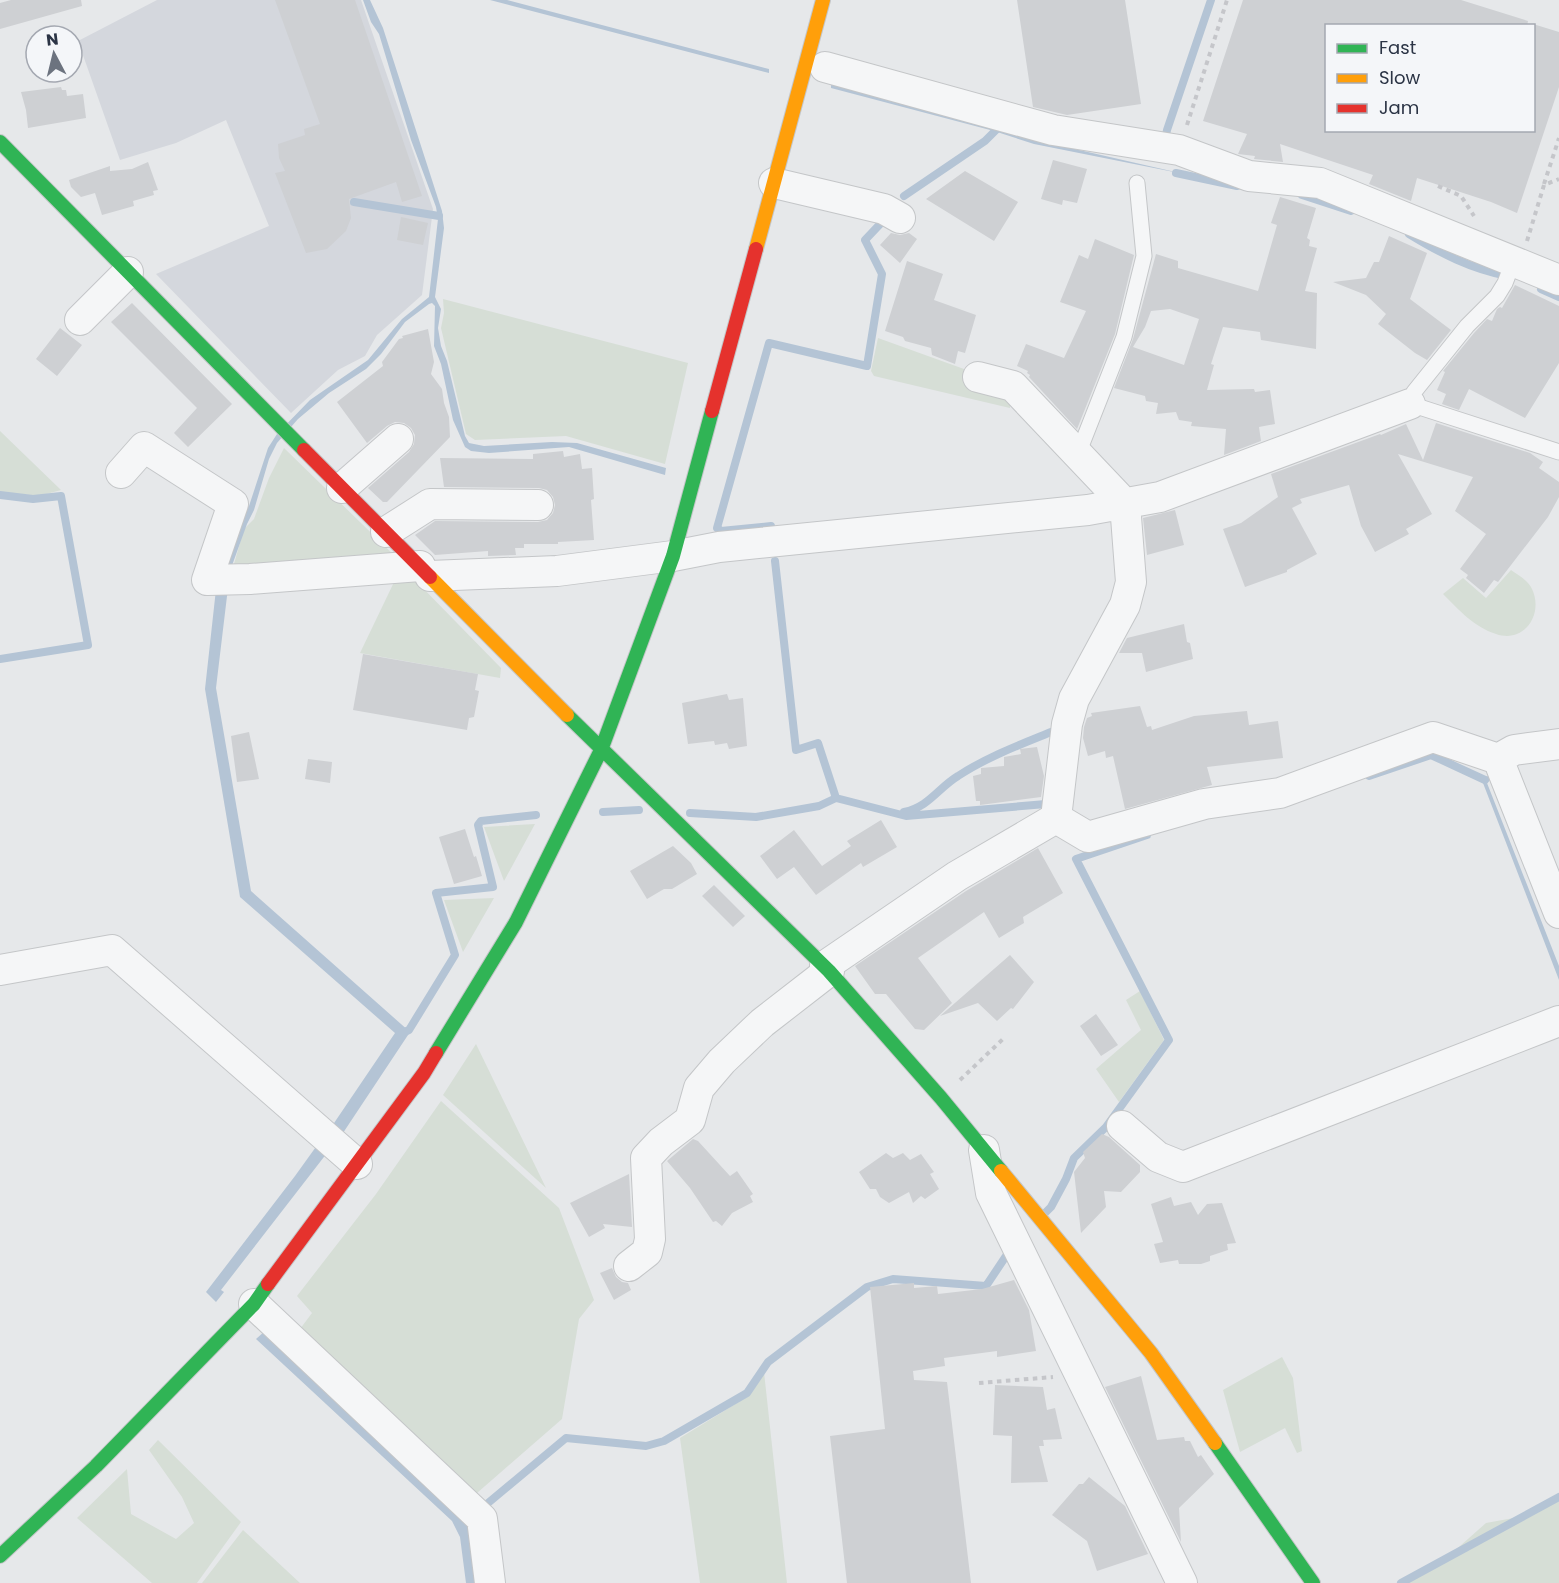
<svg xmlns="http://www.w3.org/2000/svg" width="1559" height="1583" viewBox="0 0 1559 1583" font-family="Poppins,sans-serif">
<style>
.built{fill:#d4d7dd}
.green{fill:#d6ded6}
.water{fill:#b4c4d5}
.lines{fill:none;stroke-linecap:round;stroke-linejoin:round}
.stream{stroke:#b4c4d5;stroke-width:8}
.building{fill:#ced0d3;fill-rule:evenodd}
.lane-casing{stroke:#c4c6c8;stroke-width:17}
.street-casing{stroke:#c4c6c8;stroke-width:32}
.fast-casing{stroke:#c4c6c8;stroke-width:16}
.slow-casing{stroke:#c4c6c8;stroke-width:16}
.jam-casing{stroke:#c4c6c8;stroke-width:16}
.path{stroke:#c5c6ca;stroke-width:4;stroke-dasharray:4.5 4.5;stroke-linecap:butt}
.lane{stroke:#f5f6f7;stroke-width:15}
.street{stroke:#f5f6f7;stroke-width:30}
.fast{stroke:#30b455;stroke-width:14}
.slow{stroke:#ff9f0a;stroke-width:14}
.jam{stroke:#e5322d;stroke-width:14}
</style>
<rect width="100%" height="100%" fill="#e6e8ea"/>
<!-- built -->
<path class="built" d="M157 0H361L433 209 422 295 377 335 365 356 338 370 291 413 156 274 269 226 226 120 176 143 120 160 78 41Z"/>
<!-- green -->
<path class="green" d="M443 299 688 363 665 464 566 436 475 440 466 434 441 328 444 313Z
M878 338 964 369 963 379 1010 390V408L874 376 871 371Z
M0 431 61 490 39 496 0 492Z
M284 448 400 561 232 571 244 529 254 519 269 478Z
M1511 570C1518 575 1529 581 1532 589 1544 614 1524 644 1496 634 1474 627 1459 610 1443 594L1463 578 1486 598Z
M396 578 415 580 501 668 500 678 360 653Z
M535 824 504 881 484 827Z
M494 898 463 952 444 900Z
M1140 991 1164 1040 1119 1102 1096 1069 1141 1030 1126 1000Z
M476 1044 546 1188 443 1095Z
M441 1101 559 1208 594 1300 579 1319 562 1419 477 1493 300 1329 312 1313 297 1296 376 1194Z
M1282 1357 1293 1378 1302 1451 1297 1453 1285 1428 1240 1452 1223 1390Z
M764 1372 787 1583H700L680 1438 747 1397Z
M158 1440 241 1522 197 1583H152L77 1518 127 1469 131 1514 176 1539 194 1523 182 1497 149 1450Z
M1559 1493V1583H1403L1434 1569 1486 1523 1530 1515Z
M243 1530 300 1583H202Z"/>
<!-- water -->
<path class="water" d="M363 0H370L383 28 442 211 444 228 435 297 441 309 438 328 441 346 447 361 465 436 469 443 484 446 552 442 577 443 666 468 665 475 569 447 489 453 471 451 465 447 453 420 441 364 434 346 435 306 432 303 429 304 405 322 381 354 366 369 329 393 298 419 277 443 269 459 254 510 247 524 230 571 216 688 251 891 410 1032 339 1139 330 1129 395 1033 240 897 205 689 218 571 242 512 249 506 268 448 277 434 310 400 368 360 402 319 429 297 438 219 436 207 411 140 379 34 371 22Z
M490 0H507L769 69V73Z
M831 84 1053 144 1184 174 1034 144 994 131 831 88Z
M1489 776 1490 780 1487 783 1559 966V980L1483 783 1484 777Z
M318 1144 327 1153 221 1290 224 1292 216 1302 206 1292 295 1176Z
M265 1331 472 1530 478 1583H466L460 1537 452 1521 256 1339Z"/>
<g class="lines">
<!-- stream -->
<path class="stream" d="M1165 141 1167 130 1211 0
M1176 173 1237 186
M1302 195 1351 211
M904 196 985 141 997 129
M354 202 439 216
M1409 234C1440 253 1471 269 1508 276
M1541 289 1559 297
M0 495 33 499 61 496 88 645 0 659
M771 526 721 531 717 528 769 343 867 366 882 274 865 240 883 221
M775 561 796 750 818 743 836 798
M1369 776 1431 755 1485 780
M603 812 639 810
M904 812C929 807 938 788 958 776 987 757 1019 745 1051 732
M690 813 756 817 819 806 836 798 906 816 1046 804
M402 1033 409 1030 455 955 436 893 493 887 478 825 481 821 536 815
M1045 1213 1051 1207 1066 1179 1074 1158 1106 1127 1169 1040 1076 859 1147 835
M488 1503 566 1438 646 1446 664 1441 747 1393 768 1362 867 1287 893 1279 986 1286 1010 1250
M1401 1583 1559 1497"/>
</g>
<!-- building -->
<path class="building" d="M11 0H81L82 6 0 29V3Z
M275 0H355L422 196 402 202 396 182 349 199 351 218 346 231 327 249 306 253 275 173 285 171 279 158 278 144 305 135 304 129 320 124Z
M1017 0H1125L1141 104 1067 115 1033 107Z
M1243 0H1461L1528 21 1527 26H1326V130H1533V24L1559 32V87L1517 213 1491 202 1417 178 1411 201 1369 184 1373 175 1280 144 1283 162 1254 159 1255 156 1238 154 1247 134 1203 121Z
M61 87 62 90H66L67 96 83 94 86 118 28 128 26 110 21 92Z
M1053 160 1087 169 1077 203 1063 200 1062 205 1041 199Z
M148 162 158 190 153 191 154 195 133 201 134 206 102 215 95 193 81 197 71 187 69 180 110 166V171L132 169Z
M965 171 1018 202 994 241 926 199Z
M1280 197 1316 208 1307 238 1310 240 1309 246 1317 248 1305 291 1317 293 1316 349 1261 340 1260 332 1223 327 1211 364 1214 365 1207 390 1254 389 1255 392 1270 390 1275 424 1259 427 1261 441 1224 455 1226 429 1191 426 1192 422 1179 420 1176 412 1156 414 1158 403 1146 401 1145 396 1114 388 1133 339 1156 254 1178 261V268L1258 291 1277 225 1271 223ZM1170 309 1199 319 1184 365 1133 347 1145 327 1151 311Z
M401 217 428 223 423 245 397 240Z
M891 233 900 235 909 233 917 239 900 263 880 245Z
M1389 236 1427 253 1410 299 1451 330 1427 360 1415 353 1378 324 1386 314 1366 295 1333 282 1366 278 1374 262H1379Z
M1095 239 1134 255 1115 334 1077 429 1029 377 1030 375 1027 373 1028 371 1017 366 1026 344 1064 358 1086 311 1060 302 1079 255 1088 259Z
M907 261 943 274 934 300 976 315 965 353 958 351 955 364 932 355 931 348 905 341 903 337 885 331Z
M1515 285 1559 306V363L1525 418 1469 389 1459 410 1442 404 1446 394 1437 390 1445 372 1443 371 1474 333 1487 319 1492 321 1497 309 1500 307 1502 308Z
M132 303 232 404 188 447 174 433 197 408 111 322Z
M60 328 82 345 57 376 36 359Z
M428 329 434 362 431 374 442 389 444 403 449 417 450 437 387 502H383L368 488 409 452 414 444 415 435 411 428 404 423 395 422 387 426 367 443 337 402 383 366 382 362 399 339 403 338 402 336Z
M1436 423 1530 453 1543 462 1539 468 1559 482V497L1548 517 1498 582 1494 580 1484 593 1466 578 1468 575 1460 569 1486 534 1455 511 1473 477 1398 454 1432 514 1406 529 1409 534 1375 552 1361 526 1349 485 1300 499 1302 503 1292 508 1317 554 1287 570V572L1245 587 1223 529 1241 523 1278 497 1271 474 1380 434 1381 435 1406 424 1423 460Z
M563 451 564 457 580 454 582 469 592 468 594 499 591 500 594 540 558 542V544H524V548H515L516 555 488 556V551L435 555 415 535 435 521 538 522 547 520 553 513 555 505 553 497 547 490 539 488 444 487 440 458 533 459V454Z
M1175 510 1184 545 1147 555 1143 518Z
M1184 624 1187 642 1190 643 1193 659 1146 672 1142 653H1119L1127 638Z
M363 654 478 674 475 690 479 691 474 717 469 718 467 730 353 710Z
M727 694 729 700 743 698 747 746 729 749 727 743 715 745 714 741 688 744 682 703Z
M1140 706 1147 727 1151 726 1152 730 1194 716 1247 711 1249 725 1278 721 1283 758 1207 767 1212 785 1125 809 1113 756 1106 758 1105 751 1088 756 1083 738 1084 727 1087 718 1092 716 1091 713Z
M249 732 259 779 237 782 231 736Z
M1037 747 1044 776 1041 797 980 805V801H976L973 776 981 774V768L1004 766V757L1021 754 1020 749Z
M308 759 332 762 330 783 305 779Z
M881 820 897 847 863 867 861 863 816 895 794 867 777 879 760 856 794 830 822 866 851 846 847 841Z
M465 829 474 857 476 856 482 876 454 884 439 837Z
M673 846 691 863 697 874 672 889H664L647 899 630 871Z
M1038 848 1063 893 1023 917 1024 923 999 938 984 912 918 958 952 1003 924 1030 915 1029 886 994H875L855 966 966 891Z
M714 885 745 916 733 927 702 896Z
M1010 955 1034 982 1013 1009 1011 1008 997 1021 978 1003 940 1016Z
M1096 1014 1118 1045 1101 1056 1080 1026Z
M1102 1134 1109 1137 1140 1165V1172L1121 1192 1104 1191 1106 1207 1081 1233 1074 1172 1085 1158 1083 1152Z
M693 1139 698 1141 730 1176 737 1171 753 1194 750 1196 753 1202 732 1213 722 1226 716 1221 713 1222 690 1188 667 1161Z
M886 1153 893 1158 903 1153 910 1160 921 1154 934 1172 930 1174 939 1189 925 1199 921 1196 913 1203 909 1192 889 1203 880 1197 876 1189H870L859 1172Z
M629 1174 632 1227 603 1224 605 1228 589 1237 570 1203Z
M1171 1197 1174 1206 1191 1202 1198 1215 1207 1204 1222 1203 1236 1243 1227 1244 1228 1250 1210 1256V1261L1201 1264H1179L1178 1260 1160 1263 1154 1244 1163 1242 1151 1204Z
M612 1268 616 1277 622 1282 628 1283 631 1290 614 1300 600 1273Z
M1014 1280 1029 1310 1036 1351 997 1357V1351L944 1358 945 1366 913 1371 914 1380 947 1382 971 1583H847L830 1436 885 1429 870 1287 914 1283V1288L937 1286 938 1294 982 1289Z
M1141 1376 1157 1440 1184 1437 1185 1441H1190L1198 1457 1201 1455 1214 1474 1179 1508 1181 1542 1105 1387Z
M995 1385 1043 1387 1047 1410 1055 1408 1062 1439 1043 1440 1044 1446H1039L1048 1482 1011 1483 1012 1436 993 1435Z
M1089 1477 1125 1506 1148 1554 1097 1571 1087 1541 1052 1515 1079 1484H1083Z"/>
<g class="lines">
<defs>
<path id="lane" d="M1513 262 1505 283 1497 296 1467 326 1414 392 1410 404 1559 452
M1078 454 1124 337 1144 256 1137 183"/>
<path id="street" d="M825 67 1053 130 1179 150 1249 176 1320 183 1559 280
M774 183 884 209 900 218
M80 320 128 272
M978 377 1013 386 1125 504 1131 582 1125 605 1074 699 1067 724 1056 818
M121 473 144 447 233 504 207 580 250 579 420 566
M342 488 398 439
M386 532 430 504 538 505
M430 576 557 571 673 556 719 547 1088 510 1160 497 1410 404
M1498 759 1559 913
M825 966 957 876 1056 818 1088 837 1204 804 1280 793 1433 737 1498 759 1514 750 1559 744
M0 970 112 950 357 1164
M1122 1126 1158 1157 1183 1167 1559 1021
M984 1150 991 1193 1182 1583
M629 1266 647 1252 650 1239 646 1158 661 1142 690 1120 699 1088 722 1061 762 1023 829 971
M254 1304 482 1519 490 1583"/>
<path id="fast" d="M0 142 304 450
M567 715 829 971 941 1098 1001 1171
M436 1053 516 922 601 750 673 556 712 411
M1215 1443 1313 1583
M0 1556 96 1466 254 1304 268 1284"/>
<path id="slow" d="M756 249 823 0
M430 577 567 715
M1001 1171 1151 1353 1215 1443"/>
<path id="jam" d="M712 411 756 249
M304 450 430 577
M268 1284 424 1073 436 1053"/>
</defs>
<!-- lane casing -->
<use href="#lane" class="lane-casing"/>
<!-- street casing -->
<use href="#street" class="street-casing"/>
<!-- fast casing -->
<use href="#fast" class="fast-casing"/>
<!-- slow casing -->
<use href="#slow" class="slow-casing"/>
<!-- jam casing -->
<use href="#jam" class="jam-casing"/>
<!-- path -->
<path class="path" d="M1187 125 1227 0
M1544 184 1559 138
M1438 186 1461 196 1474 216
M1527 241 1544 185 1559 179
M960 1080 1003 1039
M979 1383 1053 1377"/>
<!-- lane -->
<use href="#lane" class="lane"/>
<!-- street -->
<use href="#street" class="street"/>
<!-- fast -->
<use href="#fast" class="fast"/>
<!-- slow -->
<use href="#slow" class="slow"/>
<!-- jam -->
<use href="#jam" class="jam"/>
</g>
<!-- legend -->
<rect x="1325" y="24" width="210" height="108" fill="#f4f6f9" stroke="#a4a8b1" stroke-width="1.5"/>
<rect x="1337" y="44" width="30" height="9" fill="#30b455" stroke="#a4a8b1" stroke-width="1.5"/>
<text x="1379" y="54" font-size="18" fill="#2b3445">Fast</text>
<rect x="1337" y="74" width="30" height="9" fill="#ff9f0a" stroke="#a4a8b1" stroke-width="1.5"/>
<text x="1379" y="84" font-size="18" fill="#2b3445">Slow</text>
<rect x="1337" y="104" width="30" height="9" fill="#e5322d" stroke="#a4a8b1" stroke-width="1.5"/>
<text x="1379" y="114" font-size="18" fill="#2b3445">Jam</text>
<!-- north arrow -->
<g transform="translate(54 54) rotate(353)"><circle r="28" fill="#f4f6f9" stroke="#a4a8b1" stroke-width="1.5"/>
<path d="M0-4.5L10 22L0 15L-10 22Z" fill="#6c737f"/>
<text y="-9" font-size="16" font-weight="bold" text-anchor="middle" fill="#2b3445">N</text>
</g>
</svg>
